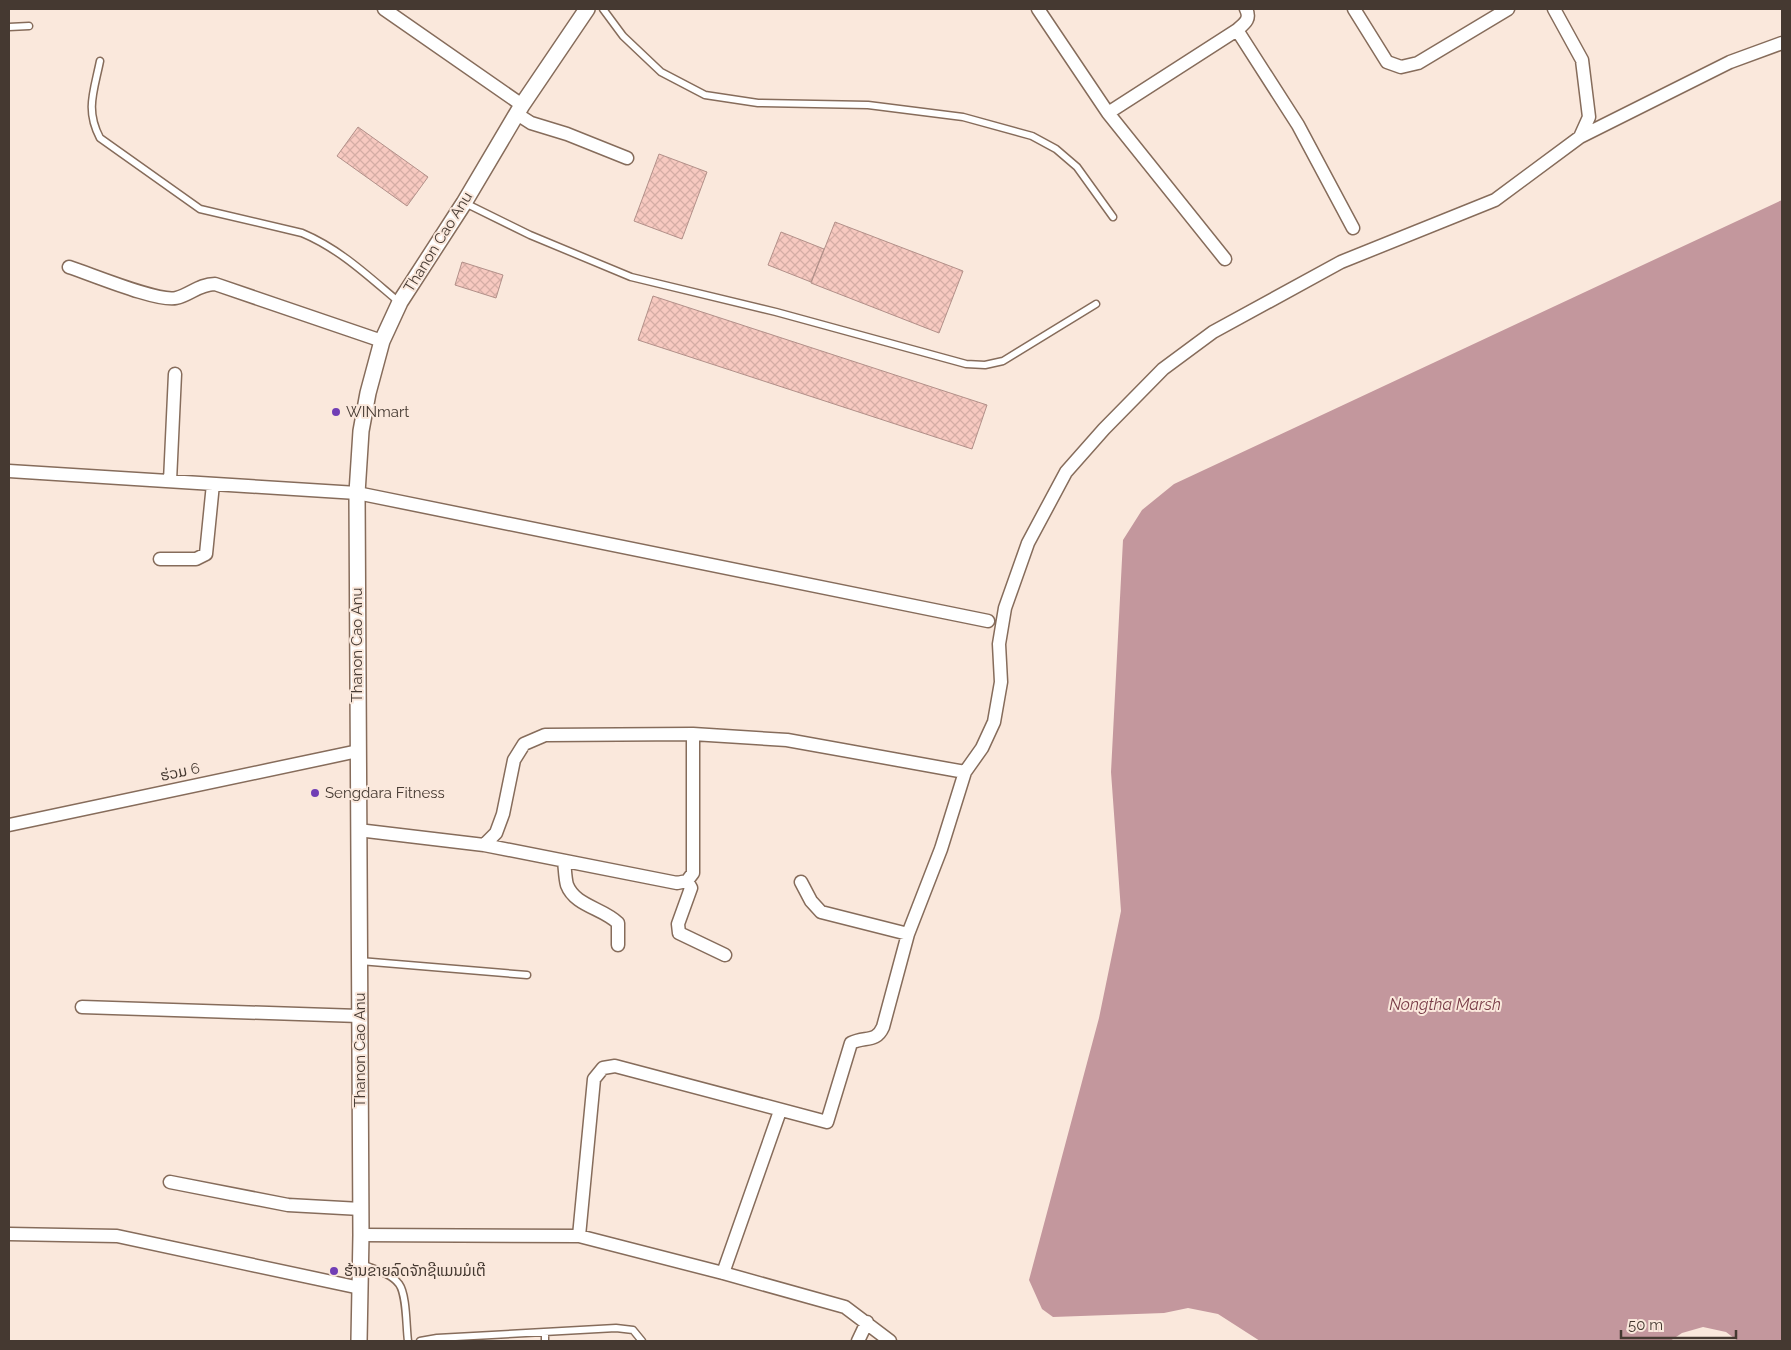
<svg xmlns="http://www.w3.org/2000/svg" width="1791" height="1350" viewBox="0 0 1791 1350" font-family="Raleway,'Noto Sans Lao',sans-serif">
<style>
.water{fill:#c3979d}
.building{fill:url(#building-cross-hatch);stroke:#b29089}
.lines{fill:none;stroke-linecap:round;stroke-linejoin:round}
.service-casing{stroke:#866c5b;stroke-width:9}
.minor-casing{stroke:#866c5b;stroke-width:15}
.tertiary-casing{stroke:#866c5b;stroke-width:18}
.service{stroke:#fff;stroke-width:6}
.minor{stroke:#fff;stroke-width:12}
.tertiary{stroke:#fff;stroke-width:15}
.poi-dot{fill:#713eb5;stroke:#fae8dc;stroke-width:2}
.labels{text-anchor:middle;stroke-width:4;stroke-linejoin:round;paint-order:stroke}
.street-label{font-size:15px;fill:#453931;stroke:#fae8dc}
.poi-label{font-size:15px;fill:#453931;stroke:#fae8dc;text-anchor:start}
.water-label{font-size:16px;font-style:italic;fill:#793d48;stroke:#fae8dc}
</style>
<defs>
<pattern id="building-cross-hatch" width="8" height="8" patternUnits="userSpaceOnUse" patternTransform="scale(1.25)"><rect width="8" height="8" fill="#f7c9c0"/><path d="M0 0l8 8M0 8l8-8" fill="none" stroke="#d5ada5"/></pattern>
</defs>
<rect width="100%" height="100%" fill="#fae8dc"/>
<!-- water -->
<path class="water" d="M1782 200V1341H1738L1726 1332 1703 1327 1682 1333 1670 1341H1260L1218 1314 1188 1308 1164 1313 1053 1317 1042 1309 1029 1280 1099 1018 1121 911 1111 772 1123 540 1142 510 1174 484Z"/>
<!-- building -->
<path class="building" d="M358 127 428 177 407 206 337 156Z
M659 154 707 172 682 239 634 221Z
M835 222 963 271 939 333 811 283Z
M781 232 824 249 811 282 768 265Z
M462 262 503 275 496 298 455 285Z
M653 296 987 405 972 449 638 340Z"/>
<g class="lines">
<defs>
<path id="service" d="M603 9 623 36 661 72 705 95 758 103 868 105 963 117 1032 136 1056 149 1077 167 1113 217
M9 27 29 26
M100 61C94 91 85 110 100 138L200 209 302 233C340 249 368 276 399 302
M465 203 530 235 631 277 776 312 966 364 985 365 1003 361 1096 304
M360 961 527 975
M362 1264C373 1269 391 1273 399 1284 407 1295 406 1327 408 1341
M420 1341 437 1338 616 1328 633 1330 642 1341
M545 1341V1332"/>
<path id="minor" d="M384 9 522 105
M1038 9 1108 113 1225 259
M1246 9C1251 19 1245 23 1237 30L1298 125 1353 228
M1354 9 1387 62 1401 67 1418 63 1508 9
M1108 113 1237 30
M517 114 531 123 567 134 627 158
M1580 137 1730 62 1782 43
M69 267C91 274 157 302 176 298 190 295 199 284 215 284L382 341
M9 471 357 493 988 621
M170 481 175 374
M160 559H196L206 554 213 484
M9 825 358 751
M358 830 484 845 496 833 503 814 514 760 524 744 545 735 693 734 787 740 965 772
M484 845 677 883 687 881 693 873V734
M564 861C565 868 565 878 567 885 575 906 603 908 618 923V945
M687 881 691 888 678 924 679 933 725 955
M801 882 811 901 821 912 908 934
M82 1007 359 1016
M170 1182 288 1205 361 1209
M9 1234 117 1236 360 1288
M361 1235 579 1236 723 1273 845 1307 890 1341
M579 1236 594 1079 603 1068 615 1066 827 1122 851 1043C865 1036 876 1043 883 1027L908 934 941 849 965 772 982 748 994 722 1001 682 999 644 1005 608 1028 543 1066 472 1104 429 1163 369 1213 332 1341 262 1495 200 1580 137 1589 117 1582 60 1554 9
M723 1273 780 1111
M858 1341 867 1322"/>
<path id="tertiary" d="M359 1341 361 1235 357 493 361 431 368 393 382 341 400 302 464 203 522 105 587 9"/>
</defs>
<!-- service casing -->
<use href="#service" class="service-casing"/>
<!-- minor casing -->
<use href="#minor" class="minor-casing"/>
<!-- tertiary casing -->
<use href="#tertiary" class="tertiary-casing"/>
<!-- service -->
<use href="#service" class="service"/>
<!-- minor -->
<use href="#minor" class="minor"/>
<!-- tertiary -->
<use href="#tertiary" class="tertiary"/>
</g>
<!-- markers -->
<g class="poi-dot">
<circle cx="336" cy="412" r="5"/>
<circle cx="315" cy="793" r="5"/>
<circle cx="334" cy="1271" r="5"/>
</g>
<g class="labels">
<!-- street labels -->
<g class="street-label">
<text transform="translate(438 242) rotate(-58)" y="5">Thanon Cao Anu</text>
<text transform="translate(357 645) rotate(-90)" y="5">Thanon Cao Anu</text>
<text transform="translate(180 772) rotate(-12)" y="5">ຮ່ວມ 6</text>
<text transform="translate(360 1050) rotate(-90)" y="5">Thanon Cao Anu</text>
</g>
<!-- poi labels -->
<g class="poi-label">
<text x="346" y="417">WINmart</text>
<text x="325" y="798">Sengdara Fitness</text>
<text x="344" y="1276">ຮ້ານຂາຍລົດຈັກຊີແມນມໍເຕີ</text>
</g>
<!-- water labels -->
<g class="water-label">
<text x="1445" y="1010">Nongtha Marsh</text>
</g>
</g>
<!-- border -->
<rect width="1791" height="1350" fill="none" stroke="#453931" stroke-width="20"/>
<!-- scale -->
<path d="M1621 1330v8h115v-8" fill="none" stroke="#453931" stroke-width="2.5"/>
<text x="1628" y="1330" font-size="15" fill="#453931" stroke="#fae8dc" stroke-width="4" paint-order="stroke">50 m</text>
</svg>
